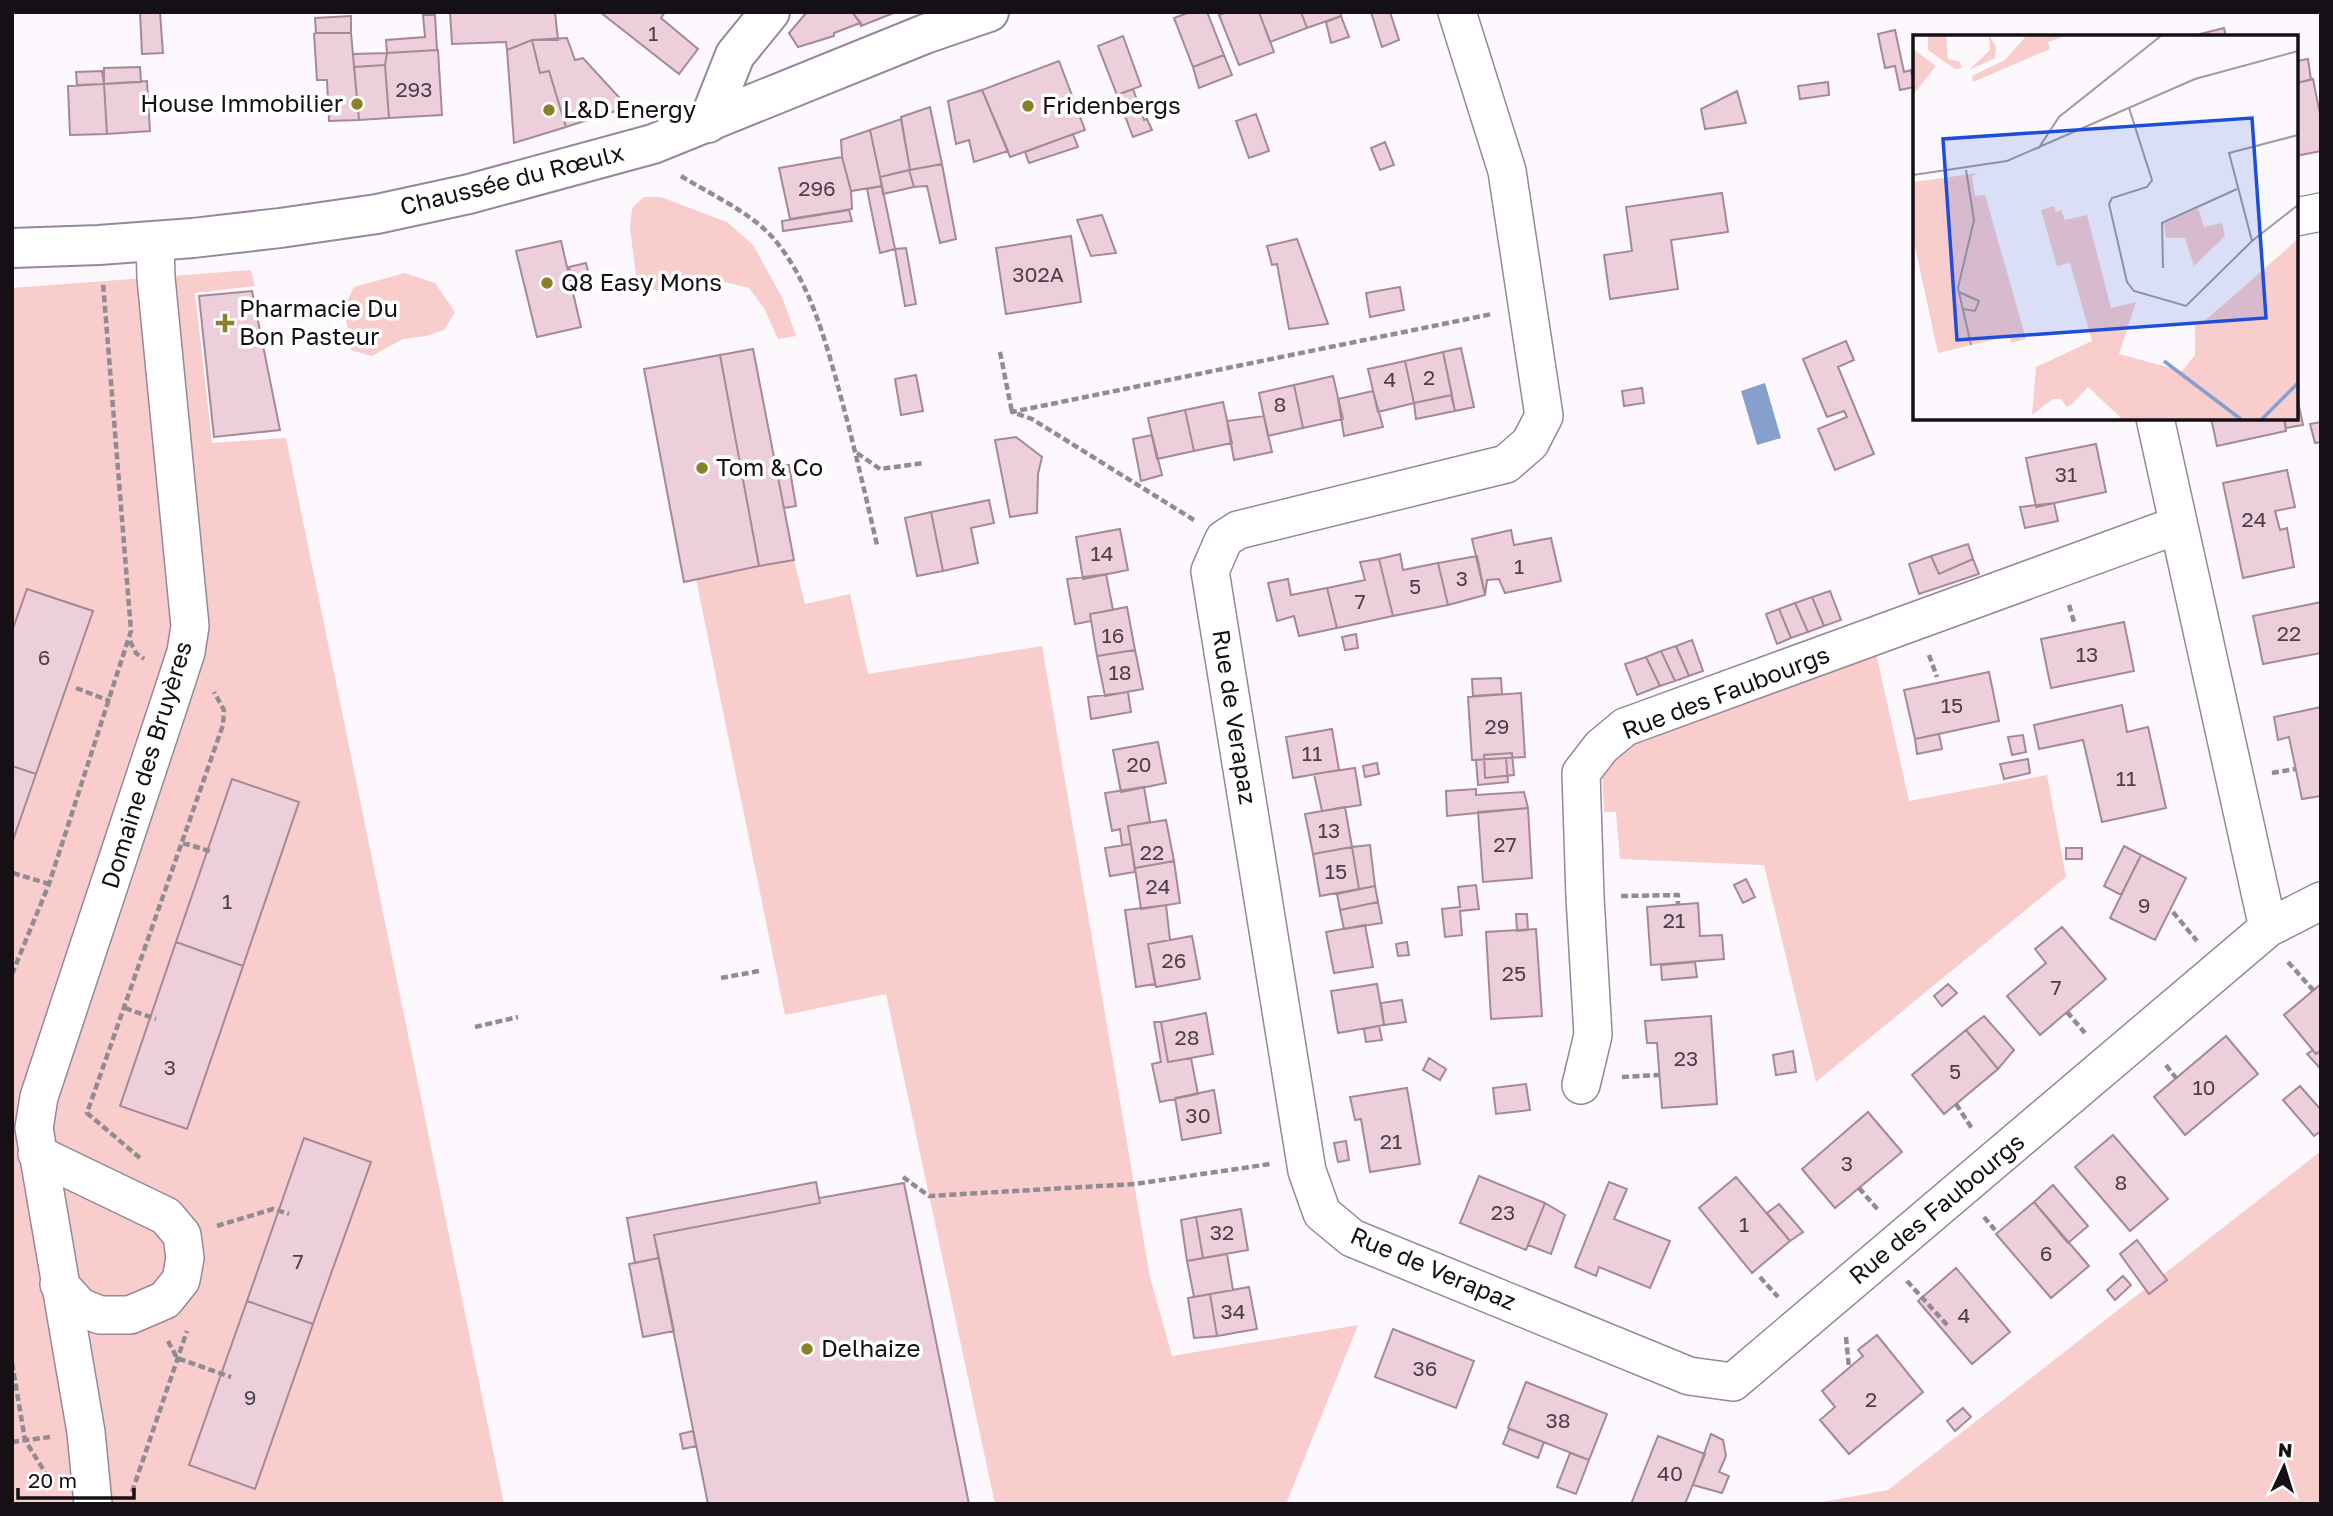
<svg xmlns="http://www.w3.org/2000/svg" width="2333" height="1516" viewBox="0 0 2333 1516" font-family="'Golos Text',sans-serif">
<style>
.green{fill:#f8cdcc}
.water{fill:#869fcd}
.building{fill:#edcfdc;stroke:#a58996;stroke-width:2}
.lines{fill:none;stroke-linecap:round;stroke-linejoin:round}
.minor-casing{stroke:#98869c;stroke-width:40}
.secondary-casing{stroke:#98869c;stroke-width:42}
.path{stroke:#918c92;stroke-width:4.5;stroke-dasharray:7 3.5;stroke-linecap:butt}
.minor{stroke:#fff;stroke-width:37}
.secondary{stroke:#fff;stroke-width:38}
.poi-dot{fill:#87822a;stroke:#fff;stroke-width:2.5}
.labels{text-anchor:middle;stroke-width:7;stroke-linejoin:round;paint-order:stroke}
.number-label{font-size:21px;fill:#4b3f48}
.poi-label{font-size:24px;fill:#150f16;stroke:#fff;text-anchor:start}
.street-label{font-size:24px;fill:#150f16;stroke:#fff}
.inset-river{fill:none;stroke:#869fcd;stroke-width:3.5}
.inset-road{fill:none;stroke:#a09ba1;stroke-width:2}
.view{fill:#1d4ed8;fill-opacity:0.15;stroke:#1d4ed8;stroke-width:3.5}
.inset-edge{fill:none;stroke:#150f16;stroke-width:3.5}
</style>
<rect width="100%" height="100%" fill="#fcf8fd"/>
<!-- green -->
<path class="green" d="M644 197H661L727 222 753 245 783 299 796 336 778 339 764 308 749 288 710 278 671 290H647L636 275 630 228 632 208Z
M251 270 255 286 195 293 212 443 286 438 504 1504H12V288Z
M405 273 435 283 455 312 444 330 426 336 403 339 372 356 351 350 344 307 354 287Z
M794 560 805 604 850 594 868 674 1042 646 1150 1277 1172 1356 1358 1325 1286 1504H995L886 994 785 1015 696 579Z
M1876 653 1909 801 2047 775 2066 877 1816 1082 1764 865 1620 859 1616 812H1604L1602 771 1632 740Z
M2321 1151V1504H1812L1888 1490Z"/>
<!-- water -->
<path class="water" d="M1765 383 1781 438 1757 445 1741 391Z"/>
<!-- building -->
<path class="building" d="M140 12H160L163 53 142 54Z
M450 12H555L558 40H532L507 50 506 42 452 44Z
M600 12H665L661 18 698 49 679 74Z
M807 12H852L860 23 834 33V36L798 47 789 33Z
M852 12H896L861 26V23Z
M1190 12H1207L1224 55 1193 67 1174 18Z
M1227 12H1259L1274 52 1239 65 1219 15Z
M1259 12H1301L1307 28 1270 42Z
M1301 12H1340L1341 16 1307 28Z
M1371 12H1390L1399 40 1382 47Z
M423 15H435L437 50 387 53 386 40 425 37Z
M351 16V33H316L315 18Z
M1341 16 1349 37 1331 43 1326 22Z
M2224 28 2226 37H2200V34Z
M1895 30 1904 72 1911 70 1914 87 1900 90 1895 66 1885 68 1878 34Z
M316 33H351L359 120 329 121 327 80H317L314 34Z
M1123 36 1141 86 1117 95 1098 46Z
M567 38 575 60 583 58 628 107 566 127 549 71 540 73 532 40Z
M532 40 540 73 549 71 566 127 514 143 507 50Z
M438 50 442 115 389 118 385 65 387 53Z
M387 53 385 65 354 67 353 54Z
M1224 55 1232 75 1199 88 1193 67Z
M2308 59 2311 80 2296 83V61Z
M1059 61 1085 130 1010 157 982 90Z
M385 65 389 118 359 120 354 67Z
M140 67 141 82 104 84V68Z
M102 71 104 84 77 85 76 72Z
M2313 79 2321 119V151L2296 156V83Z
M147 81 150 131 107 134 104 84Z
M1828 82 1829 95 1800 99 1798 86Z
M104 84 107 134 70 135 68 86Z
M1133 89 1144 120 1147 119 1152 130 1133 137 1117 95Z
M982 90 1008 151 974 162 969 140 956 144 948 101Z
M1737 91 1746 123 1705 129 1701 109Z
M930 107 942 164 910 170 901 117Z
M1256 114 1269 151 1249 158 1236 121Z
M901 119 910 170 880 177 870 130Z
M870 130 882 186 851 191 842 157 841 140Z
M1073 134 1078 147 1029 163 1025 152Z
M1385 142 1394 165 1380 170 1371 148Z
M842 157 851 191 852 209 790 219 779 168Z
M942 164 956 239 940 243 927 186 914 187 909 170Z
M909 170 914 187 883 194 880 177Z
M882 186 895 249 880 253 867 189Z
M1722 193 1728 232 1671 240 1678 289 1610 299 1604 255 1632 251 1626 207Z
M849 210 852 221 783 231 782 221Z
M1102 215 1116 253 1091 256 1077 220Z
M1071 236 1081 302 1006 314 996 248Z
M1297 239 1328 324 1289 329 1277 264 1272 265 1267 246Z
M561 241 581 327 537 337 516 251Z
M906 248 916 304 905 306 895 249Z
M586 263 590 280 574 284 569 267Z
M1400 287 1404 310 1370 317 1366 293Z
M252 291 280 430 214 437 199 296Z
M1846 341 1854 360 1838 367 1874 454 1835 470 1818 429 1847 417 1844 411 1827 417 1803 359Z
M1461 348 1474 407 1455 411 1443 352Z
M753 349 794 560 759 566 720 355Z
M1443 352 1452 395 1414 403 1405 361Z
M720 355 759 566 684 582 644 369Z
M1405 361 1414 403 1378 412 1368 369Z
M916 375 923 411 901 415 895 379Z
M1333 376 1343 419 1303 428 1294 385Z
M1294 385 1303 428 1268 436 1259 393Z
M1642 388 1644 403 1624 406 1622 391Z
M1373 391 1383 427 1344 436 1338 399Z
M2296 392 2303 425 2286 428 2284 418H2296Z
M1451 395 1455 411 1416 419 1414 403Z
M1223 402 1232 443 1194 451 1185 410Z
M1185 410 1194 451 1157 459 1148 418Z
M1264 416 1272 452 1234 460 1227 421Z
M2211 418H2284L2286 431 2217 446Z
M2321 422V442L2315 443 2310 424Z
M1152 435 1162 475 1141 481 1133 439Z
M1016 437 1042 457 1038 474 1037 513 1010 517 995 440Z
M2096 444 2106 492 2036 507 2026 458Z
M789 465 796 506 784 508 776 467Z
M2287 470 2295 507 2275 511 2280 530 2287 528 2294 567 2243 578 2223 483Z
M989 500 994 523 971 528 978 563 943 571 931 512Z
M2054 503 2058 521 2025 528 2020 507Z
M931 512 943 571 917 576 905 518Z
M1120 529 1128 570 1083 579 1076 537Z
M1511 530 1514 545 1551 538 1561 581 1505 593 1499 579 1487 580 1485 595 1472 539Z
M1968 544 1973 559 1939 574 1931 556Z
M1400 554 1403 570 1438 563 1448 605 1393 616 1379 559Z
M1477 556 1485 595 1448 605 1438 563Z
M1931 556 1939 574 1973 559 1979 574 1919 594 1909 564Z
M1379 559 1393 616 1337 628 1327 588 1365 580 1360 562Z
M1106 574 1113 610 1090 614 1091 621 1075 624 1067 579Z
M1288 579 1291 595 1327 588 1337 628 1299 636 1294 616 1277 621 1268 583Z
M27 589 93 611 36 774 12 766V631Z
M1830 591 1841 620 1824 626 1812 597Z
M1812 597 1824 626 1808 632 1795 603Z
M2321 602V653L2263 664 2253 616Z
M1795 603 1808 632 1791 638 1779 609Z
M1127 607 1135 650 1097 656 1090 614Z
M1779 609 1791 638 1777 644 1766 614Z
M2124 622 2134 671 2051 688 2041 639Z
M1356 634 1358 648 1345 650 1342 637Z
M1692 640 1703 671 1689 676 1676 646Z
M1676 646 1689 676 1675 681 1661 651Z
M1135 650 1143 689 1105 696 1097 656Z
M1661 651 1675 681 1660 686 1646 657Z
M1646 657 1660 686 1637 695 1625 664Z
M1989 672 1999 721 1915 739 1904 690Z
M1501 678 1502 694 1473 696 1472 679Z
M1128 692 1131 712 1091 719 1088 697Z
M1521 693 1525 757 1472 760 1468 697Z
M2122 705 2127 732 2148 727 2166 808 2102 822 2083 740 2039 749 2034 725Z
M2321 707V796L2302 799 2289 737 2278 740 2274 717Z
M1332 729 1339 770 1293 778 1286 737Z
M1939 734 1942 749 1917 754 1915 739Z
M2023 735 2026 752 2012 755 2008 737Z
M1158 742 1166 783 1121 792 1113 750Z
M1512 753 1514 775 1485 778 1484 755Z
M1506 758 1508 782 1478 785 1476 760Z
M2028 759 2030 773 2004 779 2000 764Z
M1377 763 1379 774 1365 777 1363 766Z
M12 766 36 774 12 843Z
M1355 768 1361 805 1322 811 1314 774Z
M232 779 299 802 243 966 176 942Z
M1144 787 1150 822 1128 826 1131 844 1122 845 1120 829 1112 831 1105 793Z
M1476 789V795L1524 792 1528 808 1447 816 1446 791Z
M1345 807 1352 847 1313 854 1305 814Z
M1528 808 1532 878 1483 882 1478 812Z
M1166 820 1174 861 1135 868 1128 826Z
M1131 844 1135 872 1110 876 1105 848Z
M1370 845 1375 886 1359 889 1352 847Z
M2124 846 2141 855 2121 895 2104 886Z
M1352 847 1359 889 1320 896 1313 854Z
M2066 848H2082V859H2066Z
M2141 855 2186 878 2155 940 2110 918Z
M1174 861 1180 903 1141 909 1135 868Z
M1746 879 1755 897 1743 903 1734 885Z
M1476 885 1479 909 1460 911 1462 935 1445 937 1442 909 1460 907 1458 887Z
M1375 886 1378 902 1340 910 1337 894Z
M1378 902 1382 923 1344 929 1340 910Z
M1698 903 1700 936 1722 935 1724 959 1651 965 1647 907Z
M1166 905 1170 940 1148 944 1155 984 1136 987 1125 910Z
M1516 914H1527L1528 930 1517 931Z
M1365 925 1373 967 1334 973 1326 932Z
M2062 927 2106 979 2040 1035 2007 996 2046 963 2035 949Z
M1536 929 1542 1016 1491 1019 1486 932Z
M1192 936 1200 979 1156 987 1148 944Z
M176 942 243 966 187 1129 120 1106Z
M1407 942 1409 955 1398 956 1396 944Z
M1695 962 1697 977 1662 980 1661 965Z
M1377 984 1384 1025 1338 1033 1331 991Z
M1948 984 1957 993 1942 1006 1934 996Z
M2321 984V1050L2316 1054 2284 1015Z
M1402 1000 1406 1022 1384 1025 1381 1003Z
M1206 1013 1213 1054 1168 1062 1161 1022Z
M1711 1016 1717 1104 1662 1108 1657 1043H1647L1645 1021Z
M1984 1016 2014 1050 1998 1069 1966 1030Z
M1154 1022H1161L1168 1062 1191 1058 1198 1094 1160 1102 1152 1064 1161 1062Z
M1379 1026 1382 1040 1366 1042 1364 1029Z
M1966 1030 1998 1069 1944 1114 1912 1075Z
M2226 1036 2258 1074 2185 1135 2154 1097Z
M2313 1050 2316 1054 2321 1051 2320 1068 2307 1054Z
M1793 1051 1796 1072 1776 1075 1773 1055Z
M1429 1058 1446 1069 1440 1080 1423 1070Z
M1526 1084 1530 1110 1496 1114 1493 1088Z
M2300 1086 2321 1110V1131L2314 1136 2283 1100Z
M1407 1088 1420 1164 1370 1172 1361 1119 1355 1120 1350 1097Z
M1214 1090 1221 1133 1182 1140 1175 1098Z
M1868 1112 1902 1152 1835 1208 1802 1169Z
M2113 1135 2168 1199 2130 1231 2075 1167Z
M304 1138 371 1162 313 1324 247 1301Z
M1346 1141 1349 1160 1338 1162 1334 1143Z
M1479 1176 1545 1203 1526 1250 1460 1223Z
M1736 1177 1790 1241 1752 1273 1699 1208Z
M816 1182 820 1203 654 1235 659 1258 635 1263 627 1218Z
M1609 1182 1627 1189 1614 1219 1670 1241 1650 1288 1599 1267 1596 1276 1575 1267Z
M904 1183 969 1504H708L654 1235 820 1203 819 1198Z
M2053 1185 2088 1226 2068 1243 2034 1202Z
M2034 1202 2089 1266 2051 1298 1996 1234Z
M1545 1203 1565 1215 1551 1254 1528 1245Z
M1779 1204 1803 1232 1790 1241 1767 1213Z
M1241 1209 1248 1250 1203 1258 1196 1217Z
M1196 1217 1203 1258 1187 1261 1181 1220Z
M2137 1240 2167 1280 2149 1294 2120 1254Z
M1227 1254 1233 1290 1194 1297 1187 1261Z
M659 1258 674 1331 643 1337 629 1264Z
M1956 1268 2010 1332 1972 1364 1918 1301Z
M2123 1276 2131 1285 2115 1300 2107 1290Z
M1249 1287 1257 1329 1217 1336 1210 1294Z
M1210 1294 1217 1336 1194 1338 1188 1298Z
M247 1301 313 1324 255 1489 189 1465Z
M1393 1329 1474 1361 1456 1408 1375 1377Z
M1877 1335 1923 1392 1849 1454 1820 1420 1835 1407 1822 1391 1863 1356 1858 1350Z
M1526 1382 1607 1414 1589 1460 1508 1428Z
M1963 1408 1971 1417 1955 1431 1947 1421Z
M1509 1429 1544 1442 1538 1458 1503 1444Z
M693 1431 696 1446 683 1449 680 1434Z
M1711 1434 1723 1440 1726 1456 1719 1472 1729 1476 1722 1493 1693 1485Z
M1658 1436 1705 1454 1685 1504H1631Z
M1570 1453 1589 1460 1576 1494 1557 1487Z"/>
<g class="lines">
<defs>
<path id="minor" d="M1457 12 1507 171 1544 416 1530 443 1506 464 1238 530 1224 539 1210 571 1307 1171 1322 1213 1352 1238 1689 1376 1733 1382 2268 928 2321 901
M2296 217 2321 212
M2155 418 2268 928
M1581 1085 1593 1035 1585 897 1581 773 1601 747 1625 727 2178 525
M37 1154 166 1216 182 1235 185 1258 181 1280 165 1300 130 1315H100L80 1307 59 1284
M93 1504 86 1432 34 1128 39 1097 172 695 186 652 190 626 156 278 155 241"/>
<path id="secondary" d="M708 123 735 55 770 12
M12 248 99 245 193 238 280 228 377 214 469 194 653 144 925 34 989 12"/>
</defs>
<!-- minor casing -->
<use href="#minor" class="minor-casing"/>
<!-- secondary casing -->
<use href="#secondary" class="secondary-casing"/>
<!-- path -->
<path class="path" d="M681 176C710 194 752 213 774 239 809 280 825 339 839 390 853 441 865 493 877 545
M1000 352 1012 412
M857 453 880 469 924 463
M1194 520 1032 419 1012 412 1492 314
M2069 605 2075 625
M130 641 136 653 144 659
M1929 655 1937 677
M76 688 110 701
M2272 773 2295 769
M183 843 213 852
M13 873 49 884
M1621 896 1678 895V904
M2173 912 2197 941
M2288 962 2313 990
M12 974 49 884 131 631 103 283
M721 978 759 971
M125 1008 156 1019
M2067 1012 2085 1033
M475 1027 518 1017
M2166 1065 2176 1078
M1622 1077 1659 1075
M1956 1104 1973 1130
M140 1158 87 1113 223 725 224 710 214 692
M903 1177 929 1196 1135 1184 1270 1164
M1859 1188 1879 1211
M1984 1217 1995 1230
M217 1226 273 1209 289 1214
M1760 1277 1778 1297
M1907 1281 1949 1327
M1846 1337 1849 1368
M168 1341 177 1358 231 1377
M12 1363 25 1440 51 1482
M12 1442 50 1437
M132 1492 187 1331"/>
<!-- minor -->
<use href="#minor" class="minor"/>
<!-- secondary -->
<use href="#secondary" class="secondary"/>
</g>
<!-- markers -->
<g class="poi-dot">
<circle cx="357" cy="104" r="7"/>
<circle cx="1028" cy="106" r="7"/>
<circle cx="549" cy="110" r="7"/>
<circle cx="547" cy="283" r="7"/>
<path d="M221.5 312.5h7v7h7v7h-7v7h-7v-7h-7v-7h7z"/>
<circle cx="702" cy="468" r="7"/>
<circle cx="807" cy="1349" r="7"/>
</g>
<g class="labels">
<!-- number labels -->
<g class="number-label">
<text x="653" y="41">1</text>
<text x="414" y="97">293</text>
<text x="817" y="196">296</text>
<text x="1038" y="282">302A</text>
<text x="1429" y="385">2</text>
<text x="1390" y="387">4</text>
<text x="1280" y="412">8</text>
<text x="2066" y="482">31</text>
<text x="2254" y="527">24</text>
<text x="1102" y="561">14</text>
<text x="1519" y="574">1</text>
<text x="1462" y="586">3</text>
<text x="1415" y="594">5</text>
<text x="1360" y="609">7</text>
<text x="2289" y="641">22</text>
<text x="1113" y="643">16</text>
<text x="2087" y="662">13</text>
<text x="44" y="665">6</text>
<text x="1120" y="680">18</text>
<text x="1952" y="713">15</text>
<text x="1497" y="734">29</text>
<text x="1312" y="761">11</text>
<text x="1139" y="772">20</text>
<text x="2126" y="786">11</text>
<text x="1329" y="838">13</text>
<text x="1505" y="852">27</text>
<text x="1152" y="860">22</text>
<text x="1336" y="879">15</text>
<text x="1158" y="894">24</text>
<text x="227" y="909">1</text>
<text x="2144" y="913">9</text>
<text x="1674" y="928">21</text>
<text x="1174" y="968">26</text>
<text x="1514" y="981">25</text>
<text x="2056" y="995">7</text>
<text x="1187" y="1045">28</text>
<text x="1686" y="1066">23</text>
<text x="170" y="1075">3</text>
<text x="1955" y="1079">5</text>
<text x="2204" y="1095">10</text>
<text x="1198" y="1123">30</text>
<text x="1391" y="1149">21</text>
<text x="1847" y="1171">3</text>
<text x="2121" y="1190">8</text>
<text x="1503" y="1220">23</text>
<text x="1744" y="1232">1</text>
<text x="1222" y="1240">32</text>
<text x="2046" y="1261">6</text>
<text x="298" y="1269">7</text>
<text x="1233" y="1319">34</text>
<text x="1964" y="1323">4</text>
<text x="1425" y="1376">36</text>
<text x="250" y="1405">9</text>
<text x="1871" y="1407">2</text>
<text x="1558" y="1428">38</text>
<text x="1670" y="1481">40</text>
</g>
<!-- poi labels -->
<g class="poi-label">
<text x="343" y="112" text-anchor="end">House Immobilier</text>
<text x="1042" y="114">Fridenbergs</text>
<text x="563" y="118">L&amp;D Energy</text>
<text x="561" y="291">Q8 Easy Mons</text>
<text x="239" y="317">Pharmacie Du<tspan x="239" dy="28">Bon Pasteur</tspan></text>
<text x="716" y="476">Tom &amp; Co</text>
<text x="821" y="1357">Delhaize</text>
</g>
<!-- street labels -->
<g class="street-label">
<text transform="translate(512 180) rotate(-14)" y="8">Chaussée du Rœulx</text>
<text transform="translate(1726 693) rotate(-21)" y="8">Rue des Faubourgs</text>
<text transform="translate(1234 717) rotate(81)" y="8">Rue de Verapaz</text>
<text transform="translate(147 765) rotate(-73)" y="8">Domaine des Bruyères</text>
<text transform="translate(1937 1209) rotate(-40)" y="8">Rue des Faubourgs</text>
<text transform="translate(1433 1269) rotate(23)" y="8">Rue de Verapaz</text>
</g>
</g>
<!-- overview -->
<g transform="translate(1913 35)">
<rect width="385" height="385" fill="#fcf8fd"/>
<path d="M15 0H33L35 24 47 27 49 33 42 34 15 15ZM76 0 83 12 82 23 56 35 77 15ZM114 0H154L135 7 137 14 60 47 59 41 92 25ZM0 14 23 31 0 60ZM66 138 59 141 62 161 72 160 113 304 98 308 96 301 25 318 0 202V147ZM141 171 143 177 148 175 152 185 174 180 198 273 223 267 206 319 269 336 282 320V289L294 284 385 204V385H205L207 382 175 352 159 369 154 372 148 364H140L119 380 123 332 179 306 157 228 144 231 128 175ZM285 173 291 192 309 188 312 201 281 231 272 203H253L251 189Z" fill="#f8cdcc"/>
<path class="inset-river" d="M251 326 329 385M348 385 385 348"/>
<path class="inset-road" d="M216 73 239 145 234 152 199 163 196 169 214 247 221 256 273 271 339 206 385 170M125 114 146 82 249 0M53 135 61 185 45 253 58 310M0 140 94 126 282 44 385 16M339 206 316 118 385 100M250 233 249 188 324 154M46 257 66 266 62 276 50 274"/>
<path class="view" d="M339 83 353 283 44 305 30 104Z"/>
<rect width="385" height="385" class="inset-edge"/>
</g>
<!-- border -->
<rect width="2333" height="1516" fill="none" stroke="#150f16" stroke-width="28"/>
<!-- north arrow -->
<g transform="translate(2284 1467) rotate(4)" stroke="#ffffff" stroke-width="5" paint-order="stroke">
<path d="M0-5L12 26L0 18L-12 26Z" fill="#150f16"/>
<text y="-10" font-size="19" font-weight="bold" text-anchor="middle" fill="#150f16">N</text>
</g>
<!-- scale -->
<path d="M18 1488v10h116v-10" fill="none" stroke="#150f16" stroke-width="3.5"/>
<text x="28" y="1488" font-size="21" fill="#150f16" stroke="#ffffff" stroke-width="5" paint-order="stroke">20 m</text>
</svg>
